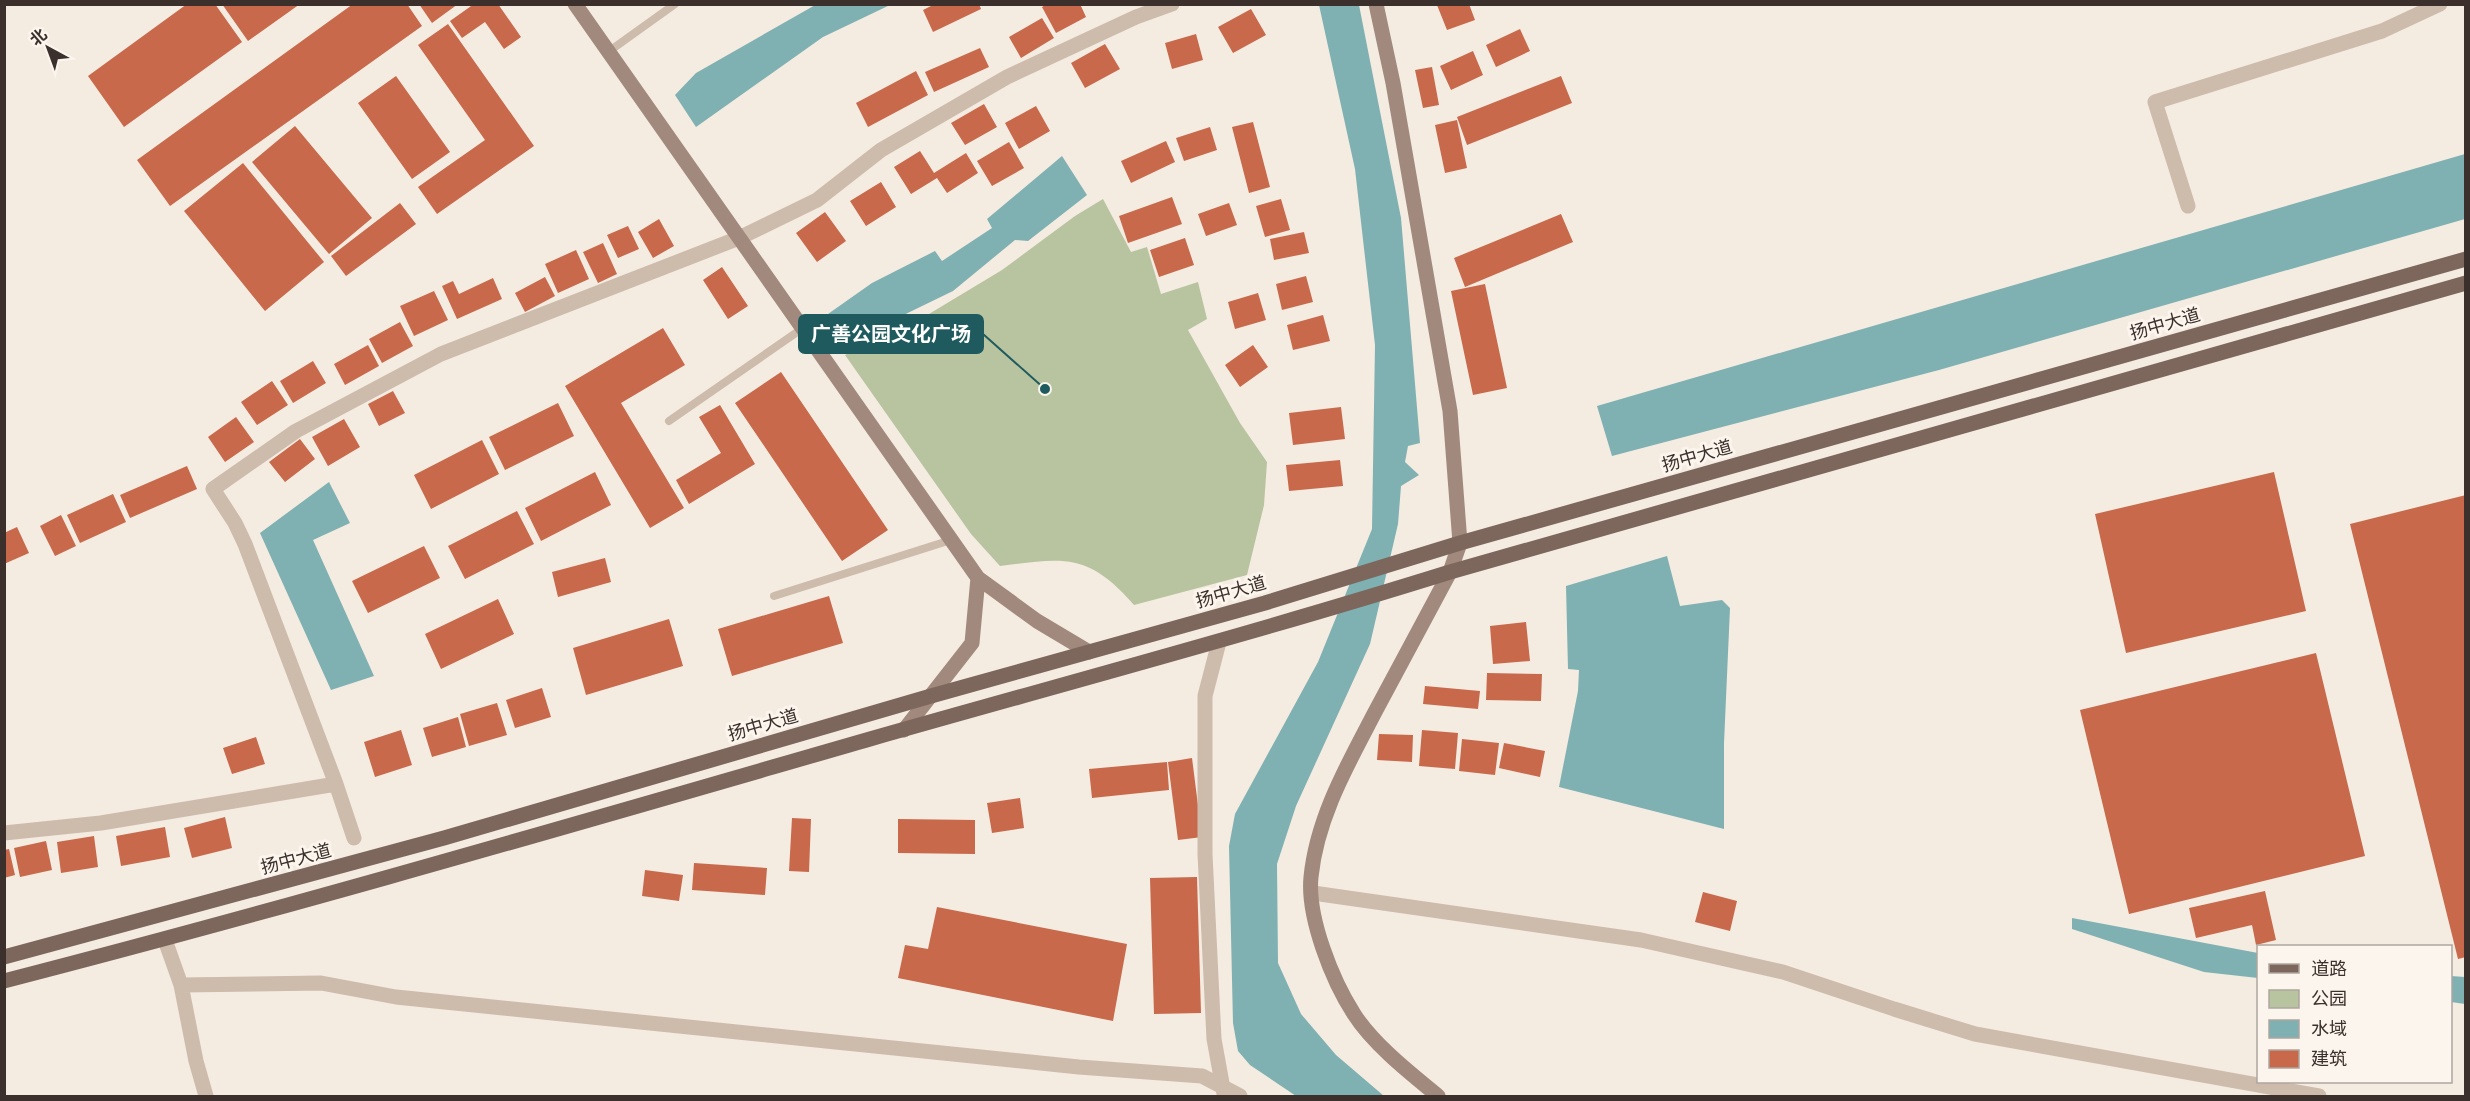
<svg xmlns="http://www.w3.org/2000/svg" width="2470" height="1101" viewBox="0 0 2470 1101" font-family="Lato,'Noto Sans SC',sans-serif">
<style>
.green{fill:#b8c4a0}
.water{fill:#7fb0b2}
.building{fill:#c8694b}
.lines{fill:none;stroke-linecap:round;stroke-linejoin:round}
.lane{stroke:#cdbbac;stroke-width:8}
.street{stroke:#cdbbac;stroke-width:15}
.secondary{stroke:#a18a7d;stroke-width:15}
.primary{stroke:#7d675c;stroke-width:15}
.labels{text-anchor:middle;stroke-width:6;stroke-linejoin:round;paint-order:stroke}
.street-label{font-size:18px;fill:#3b302b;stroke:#fbf5ee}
.leader{fill:none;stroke:#1f5a5e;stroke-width:2}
.callout-dot{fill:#1f5a5e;stroke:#fbf5ee;stroke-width:2}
.callout{fill:#1f5a5e;stroke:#1f5a5e;stroke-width:2}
.callout-label{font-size:20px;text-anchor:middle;font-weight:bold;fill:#fff}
</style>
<rect width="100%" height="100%" fill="#f4ebe1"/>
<!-- green -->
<path class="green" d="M1103 199 1131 252 1147 247 1161 294 1198 282 1207 319 1188 330 1240 423 1267 462 1264 505 1247 575 1134 605C1088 552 1064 558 1000 566L971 534 845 355 924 317 1002 270 1075 216Z"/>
<!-- water -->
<path class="water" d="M817 4 890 5 823 37 696 127 675 95 696 73Z
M1319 5H1359L1401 218 1420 443 1408 446 1405 462 1419 475 1401 486 1398 524 1370 644 1296 806 1277 864 1278 963 1301 1014 1336 1055 1384 1096H1296L1250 1065 1238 1051 1233 1023 1229 846 1235 814 1318 662 1372 529 1375 345 1355 169Z
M2465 154V219L1939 370 1612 456 1597 406Z
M1062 156 1087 195 1028 241 1015 240 953 291 848 342 828 314 872 283 935 251 942 261 992 228 987 219Z
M329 482 350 523 313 540 374 676 331 690 260 533Z
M1667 556 1680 606 1722 600 1730 608 1724 743V829L1559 787 1578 691 1579 670 1568 669 1566 586Z
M2072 918 2258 953V978L2204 972 2072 929Z
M2451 976 2465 977V1004L2451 1002Z"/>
<!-- building -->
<path class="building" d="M187 4H215L242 42 124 127 88 76Z
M222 4H300L248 41Z
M353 4H407L422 26 170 206 137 160Z
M419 4H458L432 23Z
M474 4H498L521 37 504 49 485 22 462 38 450 21Z
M935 4H979L981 9 933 32 923 10Z
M1047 4H1080L1086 17 1056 33 1042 7Z
M1469 4 1475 20 1447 30 1437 5Z
M1251 9 1266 35 1233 53 1218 27Z
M1042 18 1054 38 1021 58 1009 37Z
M448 24 534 146 437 214 418 187 485 140 418 45Z
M1520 29 1530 51 1496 67 1486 45Z
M1196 34 1203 60 1172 69 1165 43Z
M1105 44 1120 69 1085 88 1071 63Z
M980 48 989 67 934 92 925 72Z
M1473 51 1483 75 1451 90 1440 66Z
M1432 67 1439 105 1423 108 1415 70Z
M916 71 928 95 868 127 856 103Z
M396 76 450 152 412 179 358 103Z
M1561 76 1572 103 1467 145 1457 117Z
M984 104 997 127 965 145 951 123Z
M1036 106 1050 131 1019 149 1005 123Z
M1457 120 1467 168 1445 173 1435 125Z
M1253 122 1270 187 1249 193 1232 127Z
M295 126 372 218 329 254 252 162Z
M1210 127 1217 150 1184 161 1176 138Z
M1166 141 1175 162 1131 183 1121 161Z
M1009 142 1024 168 992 186 977 161Z
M920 151 934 173 966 153 978 173 947 193 937 178 911 194 894 167Z
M243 163 324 262 265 311 184 211Z
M881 182 896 207 866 226 850 201Z
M1172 197 1182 224 1128 243 1119 216Z
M1281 199 1290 230 1265 237 1256 206Z
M400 203 416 224 346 276 331 256Z
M1229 203 1237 225 1206 236 1198 214Z
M825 212 846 241 817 262 796 233Z
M1561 214 1573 242 1465 287 1454 258Z
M659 219 674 246 653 258 638 232Z
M628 226 639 249 618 258 607 235Z
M1304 232 1309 253 1274 260 1270 239Z
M1185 238 1194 265 1159 277 1150 250Z
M603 243 617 274 598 283 583 252Z
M576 250 589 279 558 293 545 264Z
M722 267 748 306 728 319 703 280Z
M1306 276 1313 302 1282 310 1276 284Z
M545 277 555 296 525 312 515 293Z
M493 278 502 299 457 319 442 286 453 281 459 294Z
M1485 284 1507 388 1473 395 1451 291Z
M434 291 448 320 414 336 400 306Z
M1258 293 1266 320 1235 329 1228 302Z
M1323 315 1330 341 1293 350 1287 325Z
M400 322 413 346 382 363 369 339Z
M663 328 685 365 621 403 684 508 650 528 565 386Z
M368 345 379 366 345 385 334 364Z
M1253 345 1268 367 1240 387 1225 365Z
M313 361 326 383 293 403 280 381Z
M781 372 888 530 842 561 735 403Z
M272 381 288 405 257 425 241 402Z
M393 391 405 413 379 426 368 404Z
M558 403 574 436 505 470 489 437Z
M720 405 755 464 689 504 676 480 721 453 699 417Z
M1341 407 1345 439 1293 445 1289 413Z
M236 417 254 442 225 462 208 437Z
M344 419 360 447 328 466 312 437Z
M300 439 315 459 285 482 269 462Z
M482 440 499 474 431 509 414 475Z
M1340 460 1343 486 1289 491 1286 465Z
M187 466 197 489 130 518 120 495Z
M595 472 611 505 541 541 525 508Z
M2274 472 2306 611 2126 653 2095 514Z
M113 494 126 522 80 543 67 515Z
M2466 495V957L2458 959 2350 524Z
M517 511 534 544 465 579 448 546Z
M61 515 76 546 55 556 40 526Z
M17 527 29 553 4 564V533Z
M424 546 440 578 368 613 352 581Z
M605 558 611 582 558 597 552 572Z
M829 596 843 643 732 676 718 629Z
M498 599 514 634 441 669 425 634Z
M669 619 683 666 586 695 573 648Z
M1526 622 1530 661 1493 664 1490 626Z
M2316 653 2365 856 2129 914 2080 710Z
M1487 673 1542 674 1541 701 1486 700Z
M1425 686 1480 691 1478 709 1423 704Z
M542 688 551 717 515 728 506 700Z
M497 703 507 735 469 746 460 714Z
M458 717 466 747 432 757 423 728Z
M401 730 412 765 375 777 364 742Z
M1422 730 1458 733 1455 769 1419 766Z
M1379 734 1413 735 1412 762 1377 760Z
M256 737 265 764 232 774 223 748Z
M1462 739 1499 743 1495 775 1459 771Z
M1504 743 1545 751 1540 777 1499 768Z
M1192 758 1202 837 1178 840 1168 762Z
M1167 762 1169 790 1092 798 1089 769Z
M1020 798 1024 828 992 833 987 803Z
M225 817 232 848 192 858 184 828Z
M792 818 811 819 809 872 789 871Z
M898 819 975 820V854L898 853Z
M165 827 170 857 121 866 116 836Z
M94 836 98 867 61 873 57 842Z
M46 841 52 870 20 877 14 848Z
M9 849 15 875 4 878V850Z
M694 863 767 868 765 895 692 890Z
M645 870 683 875 679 901 642 896Z
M1197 877 1201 1013 1154 1014 1150 878Z
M2265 891 2276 940 2256 945 2252 925 2196 938 2189 908Z
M1703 892 1737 901 1730 931 1695 922Z
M937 907 1127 944 1113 1021 898 978 905 945 928 949Z"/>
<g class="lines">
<!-- lane -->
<path class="lane" d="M608 52 675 4
M669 421 803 328
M774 596 951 540"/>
<!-- street -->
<path class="street" d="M2188 206 2155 102 2382 31 2440 4
M1219 642 1205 696V854L1214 1039 1224 1094
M4 833 101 823 336 784
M354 838 336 784 245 544 235 523 213 489 296 431 441 354 739 238 817 200 881 150 1007 77 1136 17 1172 4
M1313 893 1641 940 1783 972 1894 1009 1975 1034 2319 1096
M165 940 181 985 196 1061 206 1096
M181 985 321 983 396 997 1079 1067 1202 1076 1240 1096"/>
<!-- secondary -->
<path class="secondary" d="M575 4 978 578 1037 621 1089 652
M1376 4 1393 83 1450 411 1460 543 1450 572C1425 619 1400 665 1375 712 1348 764 1317 817 1311 877 1307 917 1332 980 1354 1014 1373 1044 1410 1073 1438 1096
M904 730 972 643 978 578"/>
<!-- primary -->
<path class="primary" d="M4 957 444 838 931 696 1265 603 1460 543 2466 259
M4 981C295 906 582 822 870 739 1063 684 1258 632 1450 572L2466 283"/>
</g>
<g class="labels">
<!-- street labels -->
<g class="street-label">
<text transform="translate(2165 324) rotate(-16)" y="6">扬中大道</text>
<text transform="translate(1697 456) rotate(-16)" y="6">扬中大道</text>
<text transform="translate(1231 592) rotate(-16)" y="6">扬中大道</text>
<text transform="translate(763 725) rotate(-16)" y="6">扬中大道</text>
<text transform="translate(296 859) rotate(-15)" y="6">扬中大道</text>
</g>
</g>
<!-- callouts -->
<path class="leader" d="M1045 389L983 334"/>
<circle class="callout-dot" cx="1045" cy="389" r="6"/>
<rect class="callout" x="799" y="315" width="184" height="38" rx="6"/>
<g class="callout-label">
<text x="891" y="341">广善公园文化广场</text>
</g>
<!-- border -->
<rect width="2470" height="1101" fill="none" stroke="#3b302b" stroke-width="12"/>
<!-- legend -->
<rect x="2257" y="945" width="195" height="138" fill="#fbf5ee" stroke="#aea6a0" stroke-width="1.5"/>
<rect x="2269" y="964" width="30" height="9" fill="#7d675c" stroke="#aea6a0" stroke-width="1.5"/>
<text x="2311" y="975" font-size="18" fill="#3b302b">道路</text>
<rect x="2269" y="990" width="30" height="18" fill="#b8c4a0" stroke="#aea6a0" stroke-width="1.5"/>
<text x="2311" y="1005" font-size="18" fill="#3b302b">公园</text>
<rect x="2269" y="1020" width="30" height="18" fill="#7fb0b2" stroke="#aea6a0" stroke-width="1.5"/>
<text x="2311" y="1035" font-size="18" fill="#3b302b">水域</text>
<rect x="2269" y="1050" width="30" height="18" fill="#c8694b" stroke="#aea6a0" stroke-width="1.5"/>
<text x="2311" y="1065" font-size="18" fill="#3b302b">建筑</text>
<!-- north arrow -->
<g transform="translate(48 48) rotate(319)" stroke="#fbf5ee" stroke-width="4.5" paint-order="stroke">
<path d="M0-4.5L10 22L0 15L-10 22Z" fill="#3b302b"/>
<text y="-9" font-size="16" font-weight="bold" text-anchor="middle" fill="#3b302b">北</text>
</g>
</svg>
